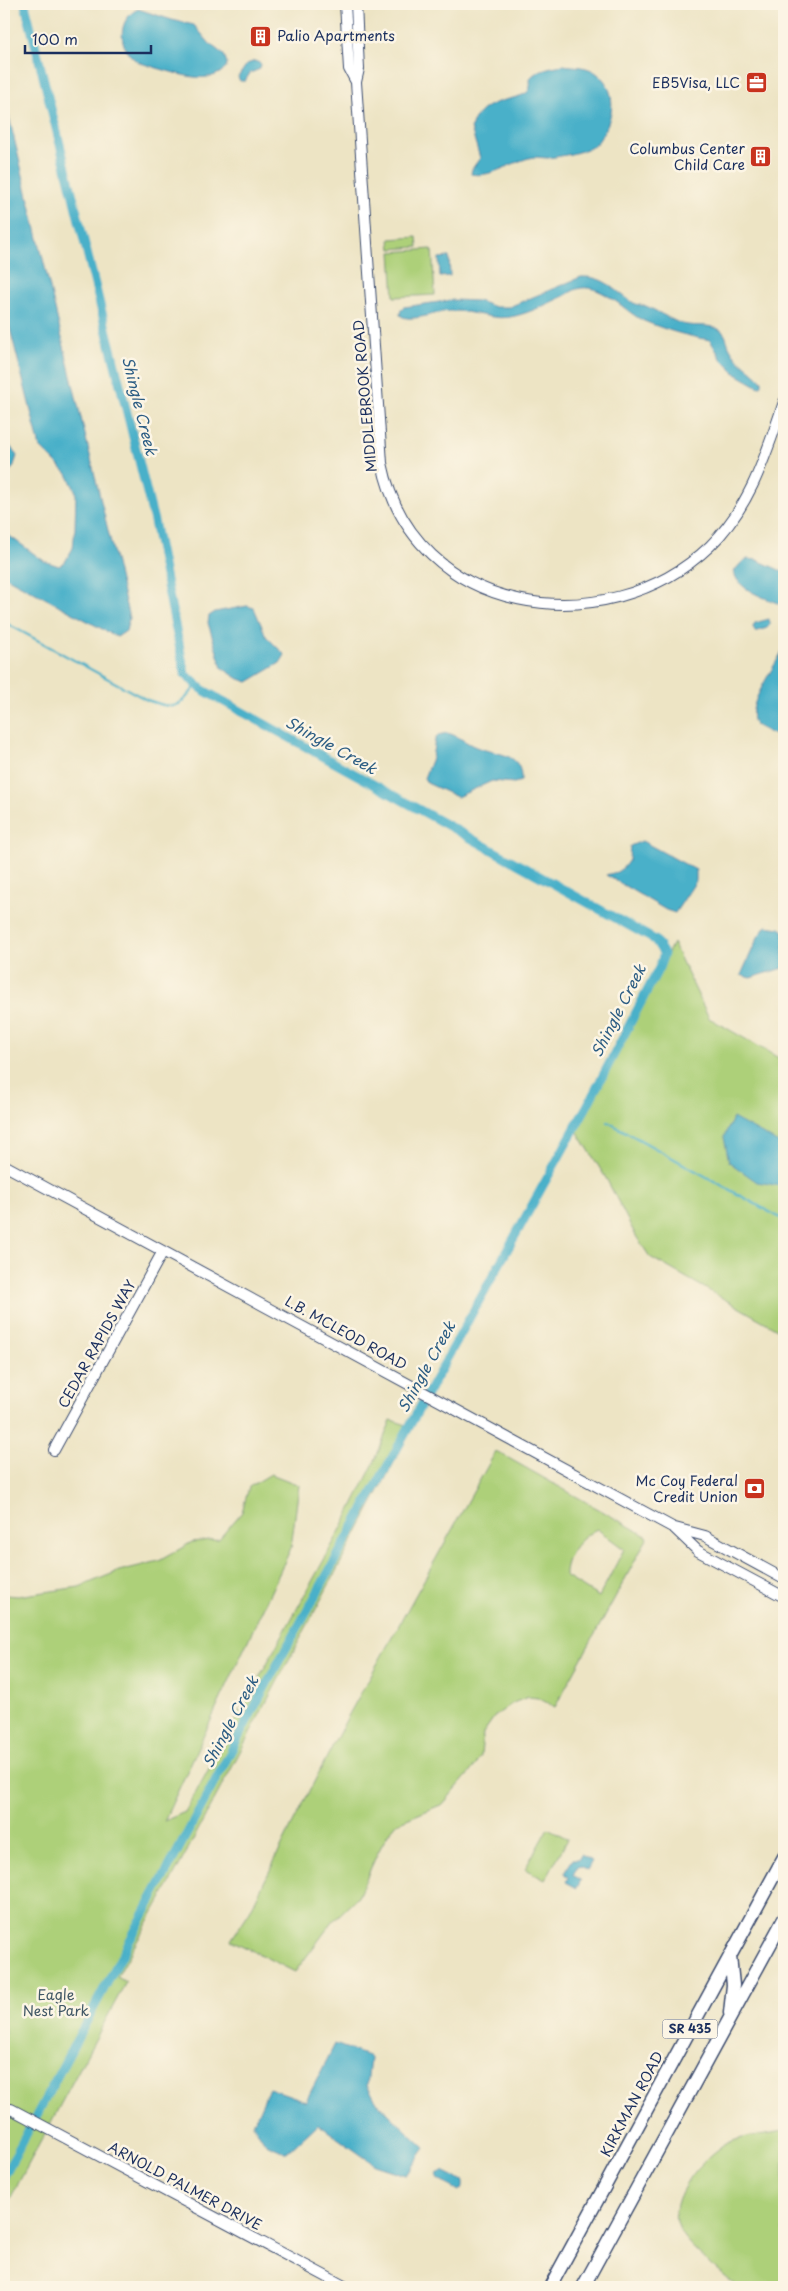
<svg xmlns="http://www.w3.org/2000/svg" width="788" height="2291" viewBox="0 0 788 2291" font-family="'Playpen Sans',sans-serif">
<style>
.green{fill:#add079;stroke:#64806c;fill-rule:evenodd}
.water{fill:#4ab0c9;stroke:#327094}
.lines{fill:none;stroke-linecap:round;stroke-linejoin:round}
.stream{stroke:#4ab0c9;stroke-width:2.5}
.canal{stroke:#4ab0c9;stroke-width:9}
.minor-casing{stroke:#3a4a6d;stroke-width:12}
.major-casing{stroke:#3a4a6d;stroke-width:15}
.minor{stroke:#fff;stroke-width:10}
.major{stroke:#fff;stroke-width:12}
.labels{text-anchor:middle;stroke-width:5;stroke-linejoin:round;paint-order:stroke}
.shield{fill:#fcf5e5;stroke:#5e6a86;stroke-width:1}
.shield-label{font-size:12px;font-weight:bold;fill:#1b2f5e}
.poi-label{font-size:14px;fill:#1b2f5e;stroke:#fcf5e5;text-anchor:end}
.street-label{font-size:14px;fill:#1b2f5e;stroke:#fcf5e5}
.park-label{font-size:14px;fill:#405765;stroke:#fcf5e5}
.water-label{font-size:15px;font-style:italic;fill:#2b5c83;stroke:#fcf5e5}
</style>
<rect width="100%" height="100%" fill="#fcf5e5"/>
<filter id="ink" filterUnits="userSpaceOnUse"><feTurbulence type="fractalNoise" baseFrequency=".02" numOctaves="2"/><feDisplacementMap in="SourceGraphic" scale="10" xChannelSelector="R" yChannelSelector="G"/><feConvolveMatrix kernelMatrix="1 2 1 2 8 2 1 2 1" color-interpolation-filters="sRGB"/></filter>
<filter id="wash" filterUnits="userSpaceOnUse"><feTurbulence type="fractalNoise" baseFrequency=".0096" numOctaves="4" result="noise"/><feDisplacementMap in="SourceGraphic" scale="20" xChannelSelector="R" yChannelSelector="G"/><feGaussianBlur stdDeviation="1.12" result="paint"/><feColorMatrix in="noise" values="0 0 0 0 0 0 0 0 0 0 0 0 0 0 0 0 0 1.4 0 .05"/><feComposite in="paint" operator="in"/></filter>
<g filter="url(#wash)">
<rect width="100%" height="100%" fill="#ede4c4"/>
<!-- green -->
<path class="green" d="M417 237 418 247 391 249 390 239Z
M432 249 435 295 394 297 391 252Z
M673 943 709 1018 784 1061V1333L650 1257 636 1236 607 1180 576 1129Z
M391 1420 413 1427 170 1883 117 1977 126 1982 4 2210V1595L18 1596 79 1587 119 1571 159 1561 192 1542 219 1539 242 1512 249 1487 271 1474 299 1485 291 1548 164 1821 185 1812 342 1527 374 1463Z
M496 1451 648 1537 555 1707 538 1698 528 1697 513 1703 495 1716 483 1733 481 1756 476 1765 443 1804 397 1823 388 1834 377 1854 358 1897 333 1921 295 1972 231 1940 250 1911 292 1825 347 1718ZM597 1529 624 1549 599 1597 565 1576C564 1557 580 1537 597 1529Z
M548 1828 568 1839 545 1880 525 1869Z
M784 2131V2287H737C722 2273 686 2246 678 2228 665 2199 704 2156 728 2143 742 2136 769 2134 784 2131Z"/>
<!-- water -->
<path class="water" d="M138 9 172 20 194 25 210 44 224 55 227 63 226 67C211 87 176 73 157 68 149 65 139 64 133 58 117 44 119 18 138 9Z
M255 61 261 64 260 69 250 73 245 81H240L238 77 247 64Z
M563 65C575 67 588 65 599 75 617 91 614 116 602 135 600 139 597 144 593 146 581 153 562 156 548 158 542 158 535 156 529 158 510 163 491 178 471 174L472 169 480 158 471 128C481 94 521 103 529 90 531 86 530 81 530 78 538 69 551 67 563 65Z
M4 96 129 618 126 631 117 637 4 576V532L44 561 59 566 65 562 73 548 75 529 76 492 67 474 40 447 4 305Z
M449 257 450 276 440 277 439 258Z
M581 277C605 276 614 290 632 302 636 305 641 305 646 306 657 311 666 317 677 322 691 329 710 322 722 331 727 336 727 343 730 348 737 362 753 370 762 381V385L759 387 736 374 722 360 710 340C686 336 666 330 644 321 625 312 604 285 581 288 574 289 570 293 564 296 549 303 532 312 515 316 495 322 472 310 451 311 438 311 409 324 400 315L401 309 404 307 453 300 478 301 495 307H509Z
M4 443 10 446 17 456 13 468 4 476Z
M748 559 757 560 784 572V606C770 599 736 591 734 571L743 561Z
M247 606 254 608 266 636 285 655 280 663 248 682 239 679 222 668 208 623 209 616 215 612Z
M769 619 770 624 767 628 755 632 753 627 755 623Z
M784 647V737L783 738 770 733 755 725C743 707 777 665 784 647Z
M447 733C457 735 466 743 476 747 495 755 523 751 521 781L514 783 492 781 457 797 427 783 424 778 432 758 435 740 438 735Z
M642 841 696 870V881L675 913 666 910 606 875 617 872 624 867 629 860 630 846Z
M766 926 780 928 784 931V968L750 978 741 975 758 937Z
M733 1118 784 1146V1183L781 1186 757 1182 729 1162 724 1137Z
M581 1855 592 1861 587 1870 580 1866 577 1867 573 1875 581 1880 577 1888 566 1882 568 1878 564 1873 573 1859H579Z
M335 2044 370 2057 367 2086 379 2105 425 2148 406 2175 375 2165 318 2124 287 2153 266 2144 253 2124 269 2088 306 2101Z
M443 2171 463 2181V2187L459 2191 438 2179 437 2174Z"/>
<g class="lines">
<!-- stream -->
<path class="stream" d="M4 622 147 700C177 710 177 709 197 685
M608 1122 784 1220"/>
<!-- canal -->
<path class="canal" d="M4 2176 277 1665 586 1108 659 968 664 954 655 940 203 690 185 674 154 521 25 4"/>
</g>
</g>
<g filter="url(#ink)">
<g class="lines">
<defs>
<path id="minor" d="M345 4 349 69 356 82
M356 4 359 69 356 82 382 463C413 617 607 645 710 546 751 506 766 454 784 402
M4 1165 661 1521 674 1528 698 1551 784 1597
M54 1450 163 1251
M675 1528 705 1536 784 1579
M11 2109 346 2287"/>
<path id="major" d="M730 2013 733 1985 730 1956
M550 2287 784 1857
M583 2287 784 1919"/>
</defs>
<!-- minor casing -->
<use href="#minor" class="minor-casing"/>
<!-- major casing -->
<use href="#major" class="major-casing"/>
<!-- minor -->
<use href="#minor" class="minor"/>
<!-- major -->
<use href="#major" class="major"/>
</g>
</g>
<!-- icons -->
<defs>
<symbol id="building-square" viewBox="-11 -11 22 22"><rect x="-9" y="-9" width="18" height="18" rx="4" fill="#c8321e" stroke="#fcf5e5"/><path d="M-4-6H4V6H1V3H-1V6H-4ZM-2.5-4.3h1.7v1.8h-1.7ZM.8-4.3h1.7v1.8H.8ZM-2.5-1h1.7V.8h-1.7ZM.8-1h1.7V.8H.8Z" fill="#fff"/></symbol>
<symbol id="office-square" viewBox="-11 -11 22 22"><rect x="-9" y="-9" width="18" height="18" rx="4" fill="#c8321e" stroke="#fcf5e5"/><path d="M-6-3h4V-5.5h4V-3h4V5H-6ZM-1-4.5V-3h2v-1.5ZM-6 0V1H6V0Z" fill="#fff"/></symbol>
<symbol id="bank-square" viewBox="-11 -11 22 22"><rect x="-9" y="-9" width="18" height="18" rx="4" fill="#c8321e" stroke="#fcf5e5"/><path d="M-6-4H6V4H-6ZM0-2.3a2.3 2.3 0 1 0 0 4.6a2.3 2.3 0 1 0 0-4.6Z" fill="#fff"/></symbol>
</defs>
<g fill-rule="evenodd">
<use href="#building-square" x="248" y="24" width="25" height="25"/>
<use href="#office-square" x="744" y="70" width="25" height="25"/>
<use href="#building-square" x="748" y="144" width="25" height="25"/>
<use href="#bank-square" x="742" y="1476" width="25" height="25"/>
</g>
<g class="labels">
<!-- shield labels -->
<rect class="shield" x="662.5" y="2019.5" width="55" height="19" rx="4"/>
<g class="shield-label">
<text x="690" y="2033">SR 435</text>
</g>
<!-- poi labels -->
<g class="poi-label">
<text x="277" y="41" text-anchor="start">Palio Apartments</text>
<text x="740" y="88">EB5Visa, LLC</text>
<text x="745" y="154">Columbus Center<tspan x="745" dy="16">Child Care</tspan></text>
<text x="738" y="1486">Mc Coy Federal<tspan x="738" dy="16">Credit Union</tspan></text>
</g>
<!-- street labels -->
<g class="street-label">
<text transform="translate(365 396) rotate(-95)" y="5">MIDDLEBROOK ROAD</text>
<text transform="translate(346 1333) rotate(29)" y="5">L.B. MCLEOD ROAD</text>
<text transform="translate(97 1344) rotate(-61)" y="5">CEDAR RAPIDS WAY</text>
<text transform="translate(632 2104) rotate(-62)" y="5">KIRKMAN ROAD</text>
<text transform="translate(185 2186) rotate(28)" y="5">ARNOLD PALMER DRIVE</text>
</g>
<!-- park labels -->
<g class="park-label">
<text x="56" y="2000">Eagle<tspan x="56" dy="16">Nest Park</tspan></text>
</g>
<!-- water labels -->
<g class="water-label">
<text transform="translate(139 406) rotate(76)" y="5">Shingle Creek</text>
<text transform="translate(331 746) rotate(29)" y="5">Shingle Creek</text>
<text transform="translate(619 1011) rotate(-63)" y="5">Shingle Creek</text>
<text transform="translate(427 1367) rotate(-61)" y="5">Shingle Creek</text>
<text transform="translate(231 1722) rotate(-62)" y="5">Shingle Creek</text>
</g>
</g>
<!-- margin -->
<rect width="788" height="2291" fill="none" stroke="#fcf5e5" stroke-width="20"/>
<!-- scale -->
<path d="M25 45v8h126v-8" fill="none" stroke="#1b2f5e" stroke-width="2.5"/>
<text x="32" y="45" font-size="15" fill="#1b2f5e" stroke="#fcf5e5" stroke-width="4" paint-order="stroke">100 m</text>
</svg>
